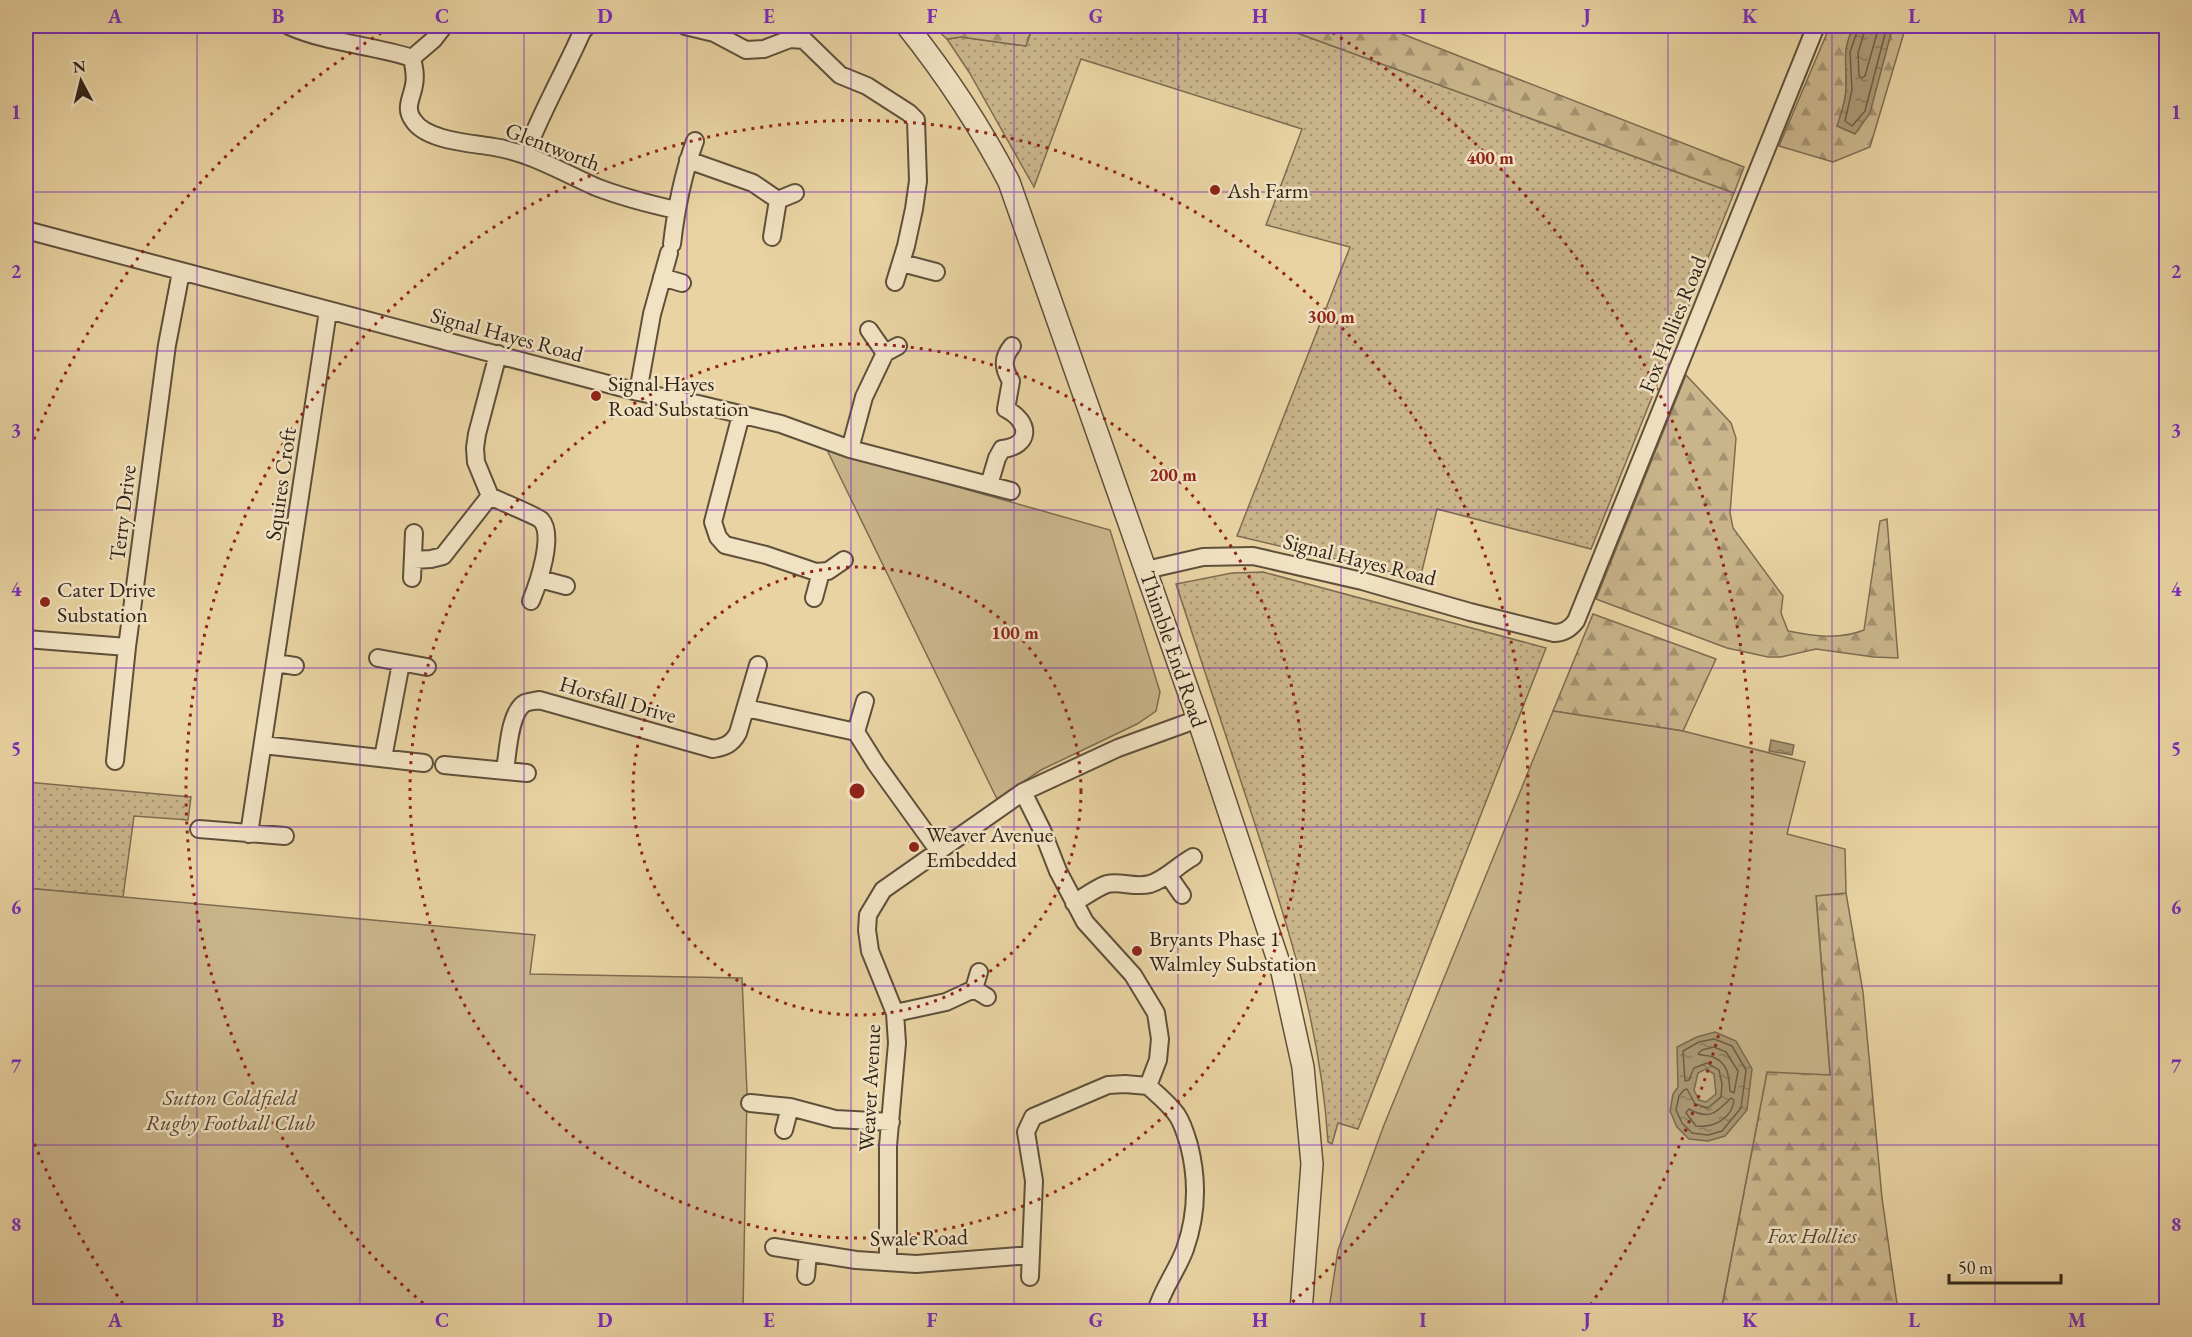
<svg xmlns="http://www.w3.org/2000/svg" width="2192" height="1337" viewBox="0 0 2192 1337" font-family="'EB Garamond',serif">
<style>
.grass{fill:url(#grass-dots);stroke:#7d6c52;stroke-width:1.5}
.forest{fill:url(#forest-firs);stroke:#7d6c52;stroke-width:1.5}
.park{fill:#cab58b;stroke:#7d6c52;stroke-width:1.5}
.water{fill:url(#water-ripples);stroke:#796a4f;stroke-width:1.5;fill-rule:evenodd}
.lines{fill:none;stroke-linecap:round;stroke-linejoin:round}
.shore{stroke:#6d5e46;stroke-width:1.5}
.minor-casing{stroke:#5e503b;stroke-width:20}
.tertiary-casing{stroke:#5e503b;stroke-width:24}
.minor{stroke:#f1e2c3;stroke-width:16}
.tertiary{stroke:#f1e2c3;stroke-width:21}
.grid{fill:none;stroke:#7b2cbf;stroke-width:1.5;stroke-opacity:0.55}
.ring{fill:none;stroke:#8f2418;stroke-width:3;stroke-dasharray:3 6}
.poi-dot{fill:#8f2418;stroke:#f1e2c3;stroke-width:2}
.labels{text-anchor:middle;stroke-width:5;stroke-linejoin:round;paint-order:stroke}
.street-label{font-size:22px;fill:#302419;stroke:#f1e2c3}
.poi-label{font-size:22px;fill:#302419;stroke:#f1e2c3;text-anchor:start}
.park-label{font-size:22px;font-style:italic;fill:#564836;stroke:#f1e2c3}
.centre{fill:#8f2418;stroke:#f1e2c3;stroke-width:3}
.ring-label{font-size:18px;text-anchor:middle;font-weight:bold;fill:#8f2418;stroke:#f1e2c3;stroke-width:5;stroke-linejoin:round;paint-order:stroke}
.neatline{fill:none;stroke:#7b2cbf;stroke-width:2}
.grid-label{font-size:20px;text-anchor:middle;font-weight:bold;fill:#7b2cbf}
</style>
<defs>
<pattern id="grass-dots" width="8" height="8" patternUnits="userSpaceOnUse" patternTransform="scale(1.5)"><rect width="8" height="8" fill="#cab58b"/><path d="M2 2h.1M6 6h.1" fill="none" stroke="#a49371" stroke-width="1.8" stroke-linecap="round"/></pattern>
<pattern id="forest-firs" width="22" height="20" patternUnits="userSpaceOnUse" patternTransform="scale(1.5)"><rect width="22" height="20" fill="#cab58b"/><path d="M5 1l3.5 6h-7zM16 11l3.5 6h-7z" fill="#a49371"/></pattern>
<pattern id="water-ripples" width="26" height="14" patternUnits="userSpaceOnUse" patternTransform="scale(1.5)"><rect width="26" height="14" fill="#aa9873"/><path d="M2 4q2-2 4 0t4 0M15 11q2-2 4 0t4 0" fill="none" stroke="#8b7c5e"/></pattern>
</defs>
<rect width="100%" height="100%" fill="#e9d3a2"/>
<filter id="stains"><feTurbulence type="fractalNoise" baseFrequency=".00333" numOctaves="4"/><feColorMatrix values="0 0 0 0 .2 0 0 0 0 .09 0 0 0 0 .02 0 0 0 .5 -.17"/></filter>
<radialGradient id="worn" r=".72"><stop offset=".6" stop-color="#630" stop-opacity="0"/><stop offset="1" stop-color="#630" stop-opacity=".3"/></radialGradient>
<!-- grass -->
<path class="grass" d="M1033 26H1278L1734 193 1591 549 1437 509 1420 579 1237 536 1350 247 1266 225 1302 129 1081 59 1034 187 969 72 947 39 961 37 1026 46Z
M1263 572 1546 648 1358 1129 1338 1123 1332 1144 1328 1142C1321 1028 1288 926 1253 818 1227 740 1201 662 1176 584L1232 573Z
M26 782 191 797 188 820 134 816 123 897 26 888Z"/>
<!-- forest -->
<path class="forest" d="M933 26H1033L1026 46 961 37 947 39Z
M1278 26H1382L1744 167 1734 193Z
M1830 26H1854C1842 51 1847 61 1846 87 1846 101 1842 113 1838 125L1881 67 1893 26H1906L1870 147 1833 162 1779 146Z
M1686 375 1731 423 1736 438 1730 513 1733 528 1783 596 1781 613 1788 631C1814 636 1839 640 1864 630L1880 521 1887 519 1898 658 1874 657 1816 649 1781 657H1768L1727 648 1596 599Z
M1593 614 1716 659 1683 731 1553 711Z
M1846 893 1863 992 1882 1198 1898 1311 1721 1312 1767 1072 1830 1074 1816 895Z"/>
<!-- park -->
<path class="park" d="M827 450 1110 530 1160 692 1156 711 1137 724 1041 770 997 799Z
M1553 711 1683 731 1805 762 1787 834 1845 849 1846 893 1816 896 1830 1075 1767 1072 1721 1311 1333 1312 1329 1309 1338 1250 1384 1125Z
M26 888 535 935 530 974 742 978 747 1092 743 1311H26Z"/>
<!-- water -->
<path class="water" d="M1854 26H1893L1870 113 1855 134 1837 126C1841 113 1846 101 1846 88 1847 62 1841 51 1854 26Z
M1771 740 1794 745 1792 755 1769 751Z
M1715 1032 1736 1041 1752 1069 1747 1110 1725 1136 1708 1141 1689 1139 1677 1127 1670 1111 1673 1094 1678 1087 1677 1047 1697 1037ZM1706 1069 1714 1074 1716 1094 1706 1102 1699 1100 1694 1090 1698 1073Z"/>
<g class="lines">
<!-- shore -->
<path class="shore" d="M1859 26 1850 52 1852 90 1845 121 1852 126 1865 111 1887 26
M1866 26 1858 53 1859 76 1862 78 1865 76 1879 26
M1714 1039 1732 1046 1746 1070 1741 1108 1722 1131 1708 1135 1692 1133 1682 1123 1676 1110 1679 1096 1684 1090 1687 1089 1695 1104 1708 1108 1721 1097 1722 1084 1719 1070 1707 1063 1694 1068 1689 1080 1685 1081 1683 1051 1699 1042Z
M1714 1047 1726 1052 1738 1071 1734 1093 1730 1091C1729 1076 1728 1063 1713 1057 1708 1055 1703 1056 1698 1054L1702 1050Z
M1731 1098 1734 1100C1732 1119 1713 1128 1696 1126L1686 1113 1689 1109C1710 1121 1717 1112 1731 1098Z"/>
<defs>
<path id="minor" d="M289 26C327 43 372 45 412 58
M685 26 714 33 746 50 764 49 790 39 804 40 840 75 867 86 909 113 916 120 918 181 914 209 906 246 895 282
M412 58C414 67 416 76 414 85 412 98 404 108 413 120 426 141 471 143 494 147 531 153 562 172 596 187 622 197 649 204 676 210
M412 58 433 40 444 26
M525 155C541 112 564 73 582 32L587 26
M688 160 753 183 778 200
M26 230 638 392 698 404 781 424 850 449 1011 491
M772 237 778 200 795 193
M672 244C676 209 683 174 695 141
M902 263 936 272
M662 277 682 283
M869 330 885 353
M498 354 477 434 475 448 476 462 490 496C499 501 537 516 541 520 555 535 538 584 531 601
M638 392 652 314 669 253
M741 415 713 522 718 537 725 545 766 555 816 572 828 571 844 560
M850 449 864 397 885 353 898 346
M989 485 997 458 1002 449C1031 446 1031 422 1006 409L1011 381C1003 368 1002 358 1012 346
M413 560 431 559 443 556 490 496
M1146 570 1203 557 1253 556 1362 581 1470 612 1554 633C1564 633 1570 629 1576 621L1816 26
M412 578 414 533
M540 579 566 586
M814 598 821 572
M26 639 127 647
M378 658 427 667
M276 663 295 666
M746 708 856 732 876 764 938 850
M856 732 865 701
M263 745 424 763
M383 758 401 663
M115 761 127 647 167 345 181 272
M444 765 527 773
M505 770C508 753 509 712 525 703 530 701 535 701 539 700L713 749C725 747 732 744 738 733L758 665
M1023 792 1042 830 1058 871 1085 922 1133 975 1156 1013 1160 1039 1158 1060 1148 1086
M199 829 285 836
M249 834 328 311
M1168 875 1182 895
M1074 903C1084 897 1096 888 1107 884 1121 881 1135 888 1150 884 1166 879 1178 865 1193 857
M979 972 974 989 987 997
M895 1013 946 1002 974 989
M1148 1086C1158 1095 1169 1104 1177 1115 1183 1124 1186 1135 1189 1145 1198 1180 1197 1215 1185 1249 1177 1271 1162 1289 1156 1312
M750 1103 790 1107 784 1130
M790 1107 835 1119 891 1122
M774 1247 856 1260 916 1264 1031 1255
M888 1262V1146L897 1043 895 1013 870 951 867 930 868 915 883 890 1023 792 1118 748 1198 719
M806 1276 808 1253
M1030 1277 1034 1181 1026 1132 1033 1117 1108 1085 1125 1084 1148 1086"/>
<path id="tertiary" d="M907 26C946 75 980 126 1009 182L1198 719 1282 972 1303 1067 1312 1164 1301 1312"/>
</defs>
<!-- minor casing -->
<use href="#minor" class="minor-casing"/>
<!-- tertiary casing -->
<use href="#tertiary" class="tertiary-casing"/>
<!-- minor -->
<use href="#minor" class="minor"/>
<!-- tertiary -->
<use href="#tertiary" class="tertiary"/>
</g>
<!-- grid -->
<path class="grid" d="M197 26V1312M360 26V1312M524 26V1312M687 26V1312M851 26V1312M1014 26V1312M1178 26V1312M1341 26V1312M1505 26V1312M1668 26V1312M1832 26V1312M1995 26V1312M26 192H2166M26 351H2166M26 510H2166M26 668H2166M26 827H2166M26 986H2166M26 1145H2166"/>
<!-- distance rings -->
<g class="ring">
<circle cx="857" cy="791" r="224"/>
<circle cx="857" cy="791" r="447"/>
<path d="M430 1309A671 671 0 1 1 1284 1309"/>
<path d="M128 1311A895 895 0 0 1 27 1126M27 456A895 895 0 0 1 389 28M1325 28A895 895 0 0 1 1586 1311"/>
</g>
<!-- markers -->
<g class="poi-dot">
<circle cx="1215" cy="190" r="6"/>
<circle cx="596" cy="396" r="6"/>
<circle cx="45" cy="602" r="6"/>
<circle cx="914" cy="847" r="6"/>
<circle cx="1137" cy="951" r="6"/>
</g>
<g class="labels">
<!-- street labels -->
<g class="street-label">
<text transform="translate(553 146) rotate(21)" y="8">Glentworth</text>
<text transform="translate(1672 324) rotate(-68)" y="8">Fox Hollies Road</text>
<text transform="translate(507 334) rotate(15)" y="8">Signal Hayes Road</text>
<text transform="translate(280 484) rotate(-82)" y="8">Squires Croft</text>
<text transform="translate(122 513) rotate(-83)" y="8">Terry Drive</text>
<text transform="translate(1360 559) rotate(14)" y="8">Signal Hayes Road</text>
<text transform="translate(1174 649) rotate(71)" y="8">Thimble End Road</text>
<text transform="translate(618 699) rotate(16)" y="8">Horsfall Drive</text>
<text transform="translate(869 1088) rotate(-87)" y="8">Weaver Avenue</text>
<text transform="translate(919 1237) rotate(-1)" y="8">Swale Road</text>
</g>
<!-- poi labels -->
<g class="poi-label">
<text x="1227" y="198">Ash Farm</text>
<text x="608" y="391">Signal Hayes<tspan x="608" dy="25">Road Substation</tspan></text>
<text x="57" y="597">Cater Drive<tspan x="57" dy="25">Substation</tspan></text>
<text x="926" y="842">Weaver Avenue<tspan x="926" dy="25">Embedded</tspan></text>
<text x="1149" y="946">Bryants Phase 1<tspan x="1149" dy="25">Walmley Substation</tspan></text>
</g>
<!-- park labels -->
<g class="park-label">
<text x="230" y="1105">Sutton Coldfield<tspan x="230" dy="25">Rugby Football Club</tspan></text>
<text x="1812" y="1243">Fox Hollies</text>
</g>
</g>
<circle cx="857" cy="791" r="9" class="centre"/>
<g class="ring-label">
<text x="1490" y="164">400 m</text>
<text x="1331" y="323">300 m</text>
<text x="1173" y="481">200 m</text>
<text x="1015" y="639">100 m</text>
</g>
<!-- margin -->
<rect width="2192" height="1337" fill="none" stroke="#e9d3a2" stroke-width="66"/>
<!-- north arrow -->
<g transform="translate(81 81) rotate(353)" stroke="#f1e2c3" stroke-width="4.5" paint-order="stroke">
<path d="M0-4.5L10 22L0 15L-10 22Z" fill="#302419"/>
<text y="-9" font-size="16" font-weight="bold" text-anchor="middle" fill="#302419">N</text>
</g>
<!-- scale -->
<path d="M1949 1274v9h112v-9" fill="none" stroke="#302419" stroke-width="3"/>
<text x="1958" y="1274" font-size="18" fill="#302419" stroke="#f1e2c3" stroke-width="4.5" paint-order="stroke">50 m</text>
<rect x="33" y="33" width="2126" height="1271" class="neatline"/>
<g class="grid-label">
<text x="115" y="23">A</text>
<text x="278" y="23">B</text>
<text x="442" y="23">C</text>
<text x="605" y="23">D</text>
<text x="769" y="23">E</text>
<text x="932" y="23">F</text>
<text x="1096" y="23">G</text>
<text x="1260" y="23">H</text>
<text x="1423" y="23">I</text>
<text x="1587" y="23">J</text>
<text x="1750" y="23">K</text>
<text x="1914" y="23">L</text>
<text x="2077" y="23">M</text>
<text x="16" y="119">1</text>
<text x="2176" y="119">1</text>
<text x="16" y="278">2</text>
<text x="2176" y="278">2</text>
<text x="16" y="437">3</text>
<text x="2176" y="437">3</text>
<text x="16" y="596">4</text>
<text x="2176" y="596">4</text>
<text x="16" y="755">5</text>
<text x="2176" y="755">5</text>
<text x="16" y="914">6</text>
<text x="2176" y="914">6</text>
<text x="16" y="1073">7</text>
<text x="2176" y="1073">7</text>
<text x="16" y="1231">8</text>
<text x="2176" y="1231">8</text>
<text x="115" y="1327">A</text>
<text x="278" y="1327">B</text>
<text x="442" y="1327">C</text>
<text x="605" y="1327">D</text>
<text x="769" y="1327">E</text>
<text x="932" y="1327">F</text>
<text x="1096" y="1327">G</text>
<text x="1260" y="1327">H</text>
<text x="1423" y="1327">I</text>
<text x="1587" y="1327">J</text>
<text x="1750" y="1327">K</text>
<text x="1914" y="1327">L</text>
<text x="2077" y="1327">M</text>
</g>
<rect width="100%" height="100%" filter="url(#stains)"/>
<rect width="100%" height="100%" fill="url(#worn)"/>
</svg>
